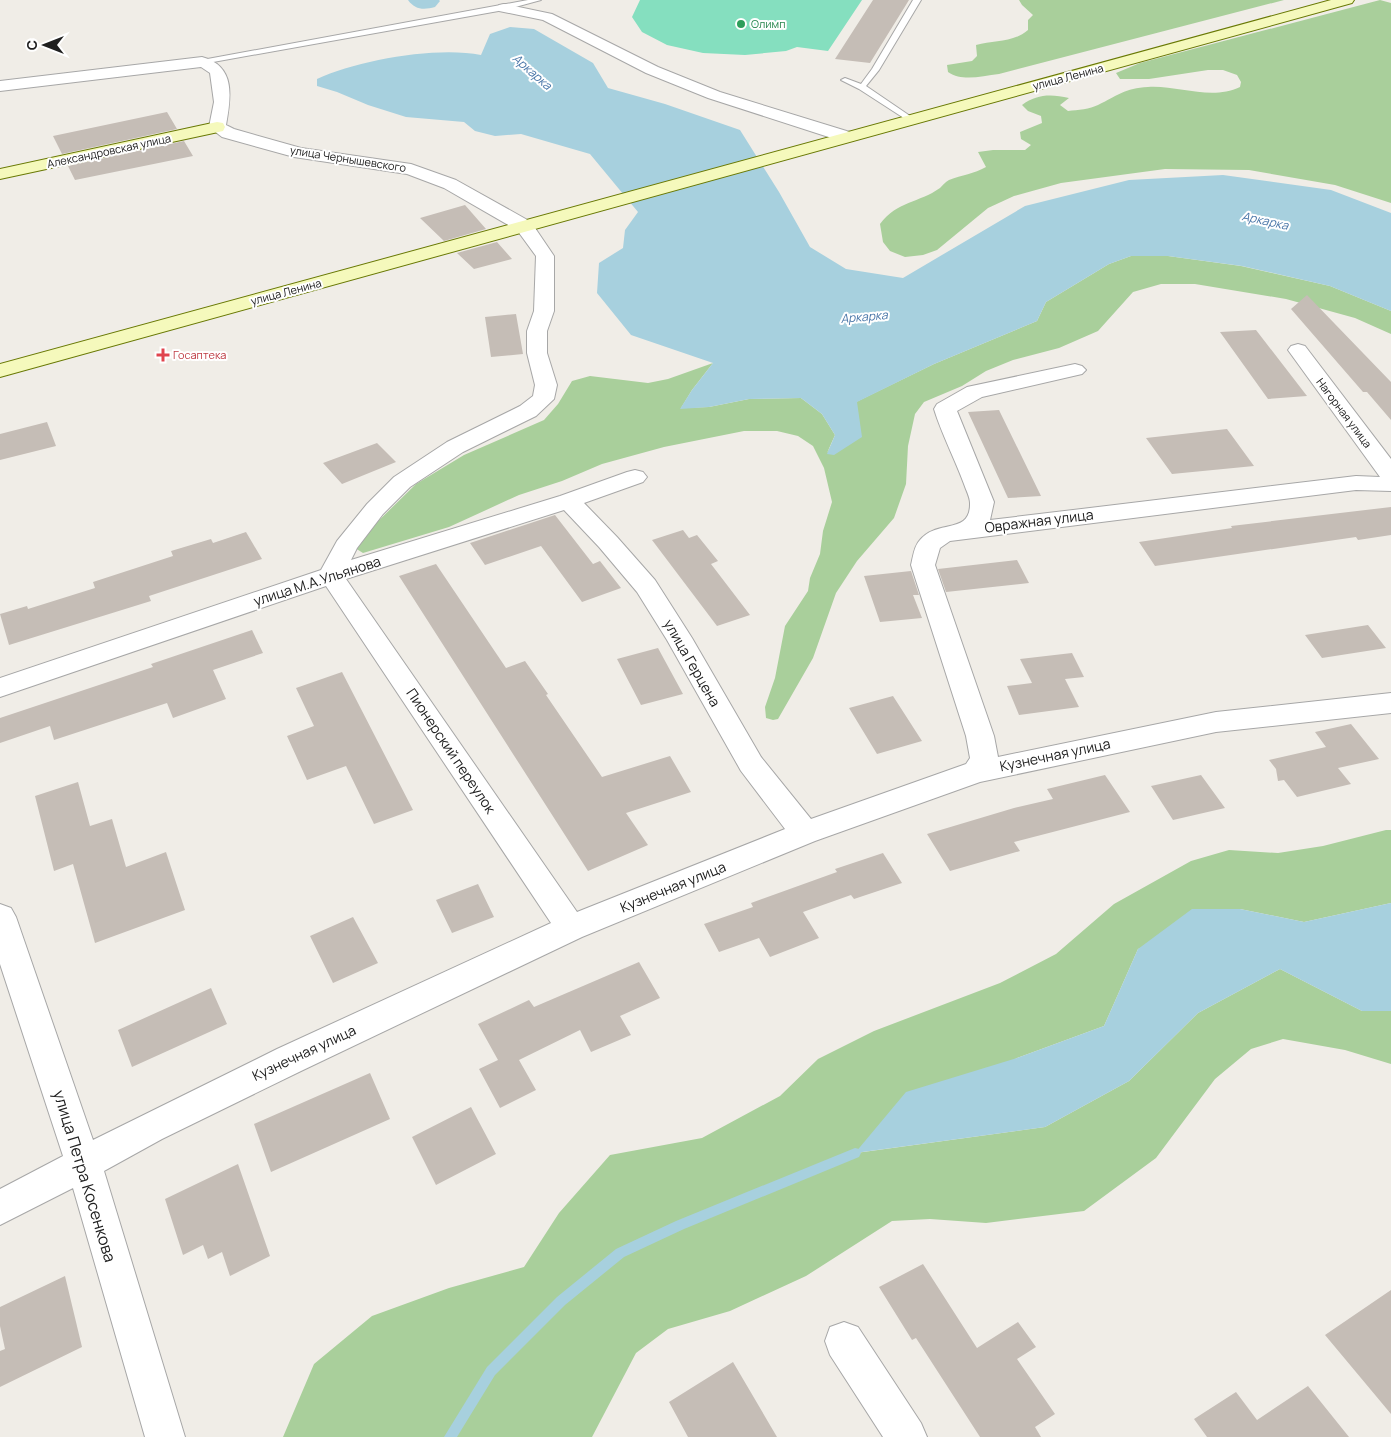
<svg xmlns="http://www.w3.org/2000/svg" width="1391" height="1437" viewBox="0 0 1391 1437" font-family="Manrope,sans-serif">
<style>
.forest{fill:#a9cf9b}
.pitch{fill:#85dfbf}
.water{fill:#a7d0de}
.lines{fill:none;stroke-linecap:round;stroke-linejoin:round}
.stream{fill:#a7d0de;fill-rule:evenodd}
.river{fill:#a7d0de;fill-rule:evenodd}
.building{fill:#c5bdb6}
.lane-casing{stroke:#a7a7a7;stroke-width:2}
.street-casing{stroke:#a7a7a7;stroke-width:2}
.secondary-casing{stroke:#697905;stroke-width:2}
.lane{fill:#fff;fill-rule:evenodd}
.street{fill:#fff;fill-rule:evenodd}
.secondary{fill:#f5f9bc;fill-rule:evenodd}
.leisure-dot{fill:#2e9e5b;stroke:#fff;stroke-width:2}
.health-dot{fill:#e0444e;stroke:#fff;stroke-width:2}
.labels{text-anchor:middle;stroke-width:4;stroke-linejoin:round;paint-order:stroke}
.far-leisure-label{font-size:11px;fill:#27864d;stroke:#fff;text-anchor:start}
.far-street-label{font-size:11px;fill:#202020;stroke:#fff}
.far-health-label{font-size:11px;fill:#be3a42;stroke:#fff;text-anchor:start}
.far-water-label{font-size:12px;font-style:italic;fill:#4976a8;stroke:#fff}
.street-label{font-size:14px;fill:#202020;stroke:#fff}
.near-street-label{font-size:16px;fill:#202020;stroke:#fff}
</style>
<rect width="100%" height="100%" fill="#f0ede7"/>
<!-- forest -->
<path class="forest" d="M1019 0H1284L999 74C981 76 963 82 948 72L947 65 972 61 977 56 976 45C994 40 1013 43 1028 30V20L1033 15 1022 5Z
M1380 0 1391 3V203L1335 185 1249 170 1165 169 1061 183 1014 196 988 208 937 250 923 255 905 257 890 251 883 242 880 224C897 201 919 203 940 188 943 185 945 182 949 180 962 175 974 174 986 167L978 152 993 150H1025L1031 145 1021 139 1020 132 1042 123 1041 116 1028 111 1022 105C1037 94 1051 94 1069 98L1060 105 1068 111C1078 110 1090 109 1098 105 1117 96 1125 88 1148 87 1178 85 1211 101 1240 87L1241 82 1237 75 1223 70H1208L1149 79H1120L1116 73 1140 63Z
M1131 256H1168L1241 266 1330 286 1391 311V334L1355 318 1286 299 1195 284H1161L1133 292 1098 331 1059 348 1013 360 986 371 962 386 924 402 915 414 908 446 906 484 894 518 857 561 836 593 813 658 778 719 773 720 766 718 765 707 775 678 785 626 808 591 810 578 820 554 823 531 832 502 824 468 813 446 798 436 777 431H744L664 447 602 464 562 481 519 495 449 527 363 553 355 548 363 536 416 484 464 455 544 420 558 404 572 381 590 376 648 383 668 379 713 363 692 390 681 408 709 407 749 399 801 398 822 414 835 435 827 453 856 402 934 364 1037 321 1046 302 1109 264Z
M1386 830H1391V903L1304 922 1240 909 1138 949 1104 1026 1017 1058 856 1153 1045 1127 1129 1081 1198 1013 1280 969 1362 1011H1391V1064L1345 1050 1283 1039 1251 1049 1215 1079 1156 1158 1084 1211 986 1223 930 1219 892 1221 806 1276 730 1311 668 1329 636 1353 592 1437H283L314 1364 372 1316 449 1288 524 1267 559 1213 610 1155 702 1138 780 1096 818 1059 874 1031 1000 983 1056 954 1114 904 1191 861 1229 850 1278 853 1323 846Z"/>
<!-- pitch -->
<path class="pitch" d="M640 0H862L828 51 797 47 786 51 745 55 703 53 667 45 642 32 632 17Z"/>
<!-- water -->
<path class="water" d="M510 27 534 29 593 63 608 88 665 104 740 130 779 192 810 247 846 269 903 278 1025 206 1129 180 1223 175 1331 190 1391 213V311L1330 286 1242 266 1168 256H1131L1109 264 1046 302 1037 321 934 364 857 402 862 437 834 455 827 454 835 435 822 414 801 398 749 399 709 407 680 409 692 390 713 363 631 335 597 293 599 263 623 248 625 230 638 212 590 154 521 134 495 136 475 131 464 122 406 117 368 105 337 92 317 86V79C358 60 437 46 481 55L490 34Z
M1391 903V1011H1362L1280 969 1198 1013 1129 1081 1045 1127 855 1153 906 1092 1017 1058 1104 1026 1138 949 1192 909H1240L1304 922Z"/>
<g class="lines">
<!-- stream -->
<path class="stream" d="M855 1148 859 1149 861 1153 859 1157 684 1229 624 1257 565 1305 495 1375 457 1437H444L487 1367 557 1297 616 1249 676 1221Z"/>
<!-- river -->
<path class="river" d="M408 0H439L440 1 435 7C424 10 415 10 408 0Z"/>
</g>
<!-- building -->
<path class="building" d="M873 0H909L870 63 835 59Z
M167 112 177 129 62 154 53 136Z
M184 141 193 156 75 180 68 166Z
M465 205 486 229 444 241 420 218Z
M497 242 512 259 474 269 457 253Z
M1307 295 1391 382V420L1367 392H1363L1291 309Z
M516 314 523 354 491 357 485 317Z
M1256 330 1307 396 1268 399 1220 332Z
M999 410 1041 496 1008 498 968 412Z
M47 422 56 446 0 460V434Z
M1227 429 1254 466 1172 474 1146 438Z
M377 443 396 462 342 484 323 463Z
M1391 507V535L1358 540 1356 537 1155 566 1139 542 1232 528 1231 526Z
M555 515 593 564 600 561 621 588 582 602 541 546 485 565 470 543Z
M683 530 689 538 697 535 718 561 711 564 750 615 717 626 652 540Z
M246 532 262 559 149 596 151 601 9 645 0 614 27 606 28 609 95 588 93 582 173 556 171 551 211 539 213 543Z
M1017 560 1029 583 946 592 938 569Z
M436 564 506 668 525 661 548 694 546 695 602 777 670 756 691 792 626 813 648 845 588 871 399 576Z
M911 571 919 595H913L922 618 880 622 864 576Z
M1368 625 1386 648 1322 658 1305 635Z
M252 630 263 653 213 670 226 699 173 718 167 703 54 740 50 726 0 743V718L153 667 151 664Z
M658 648 683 694 641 705 617 659Z
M1072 653 1084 677 1065 679 1079 707 1019 715 1007 686 1032 683 1020 659Z
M342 672 413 810 374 824 346 766 307 780 287 736 314 726 296 688Z
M893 696 922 741 877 754 849 708Z
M1351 724 1379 759 1338 768 1351 784 1297 797 1284 780 1278 781 1276 769 1269 760 1326 747 1315 732Z
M1105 775 1130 812 1014 842 1020 851 950 871 927 834 1014 808 1053 799 1047 789Z
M1201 775 1225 808 1173 820 1151 786Z
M78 782 90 826 112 819 126 867 166 852 185 910 95 943 73 864 54 871 35 796Z
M883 853 902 883 854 899 851 895 803 912 819 938 770 957 759 938 719 952 704 924 753 907 751 903 837 872 835 869Z
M478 884 494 917 452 933 436 900Z
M353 917 378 963 333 983 310 936Z
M639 962 660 998 620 1016 631 1035 591 1052 580 1030 519 1060 536 1090 500 1108 479 1069 498 1060 478 1024 529 1000 534 1007Z
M211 988 227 1024 132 1067 118 1030Z
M370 1073 390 1119 271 1172 254 1124Z
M471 1107 496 1154 436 1185 412 1137Z
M238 1164 270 1256 230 1276 222 1252 208 1259 203 1245 183 1255 165 1199Z
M923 1264 977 1348 1018 1322 1036 1347 1017 1359 1055 1414 1035 1427 1041 1437H980L916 1338 912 1340 879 1287Z
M65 1276 82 1347 0 1387V1351L5 1349 0 1326V1307Z
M1391 1290V1414L1325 1335Z
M733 1362 777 1437H688L669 1402Z
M1308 1386 1349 1437H1207L1194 1419 1236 1392 1257 1420Z"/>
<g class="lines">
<defs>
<path id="lane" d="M528 0H541L504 10 202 64 198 62 202 60Z
M913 0H921L879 70 866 86 913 118V122H910L859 89 841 80 845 78 861 84 872 69Z"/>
<path id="street" d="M504 4 552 14 658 67 720 92 853 133 855 137 853 141H841L708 98 646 73 543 20 499 11 497 8 499 5Z
M202 57C236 66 231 97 226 125L234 129 301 148 411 164 456 180 531 222 554 256V311L547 331V353L557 385 554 399 536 416 463 452 410 487 383 514 357 548 351 560 560 496 627 472 635 470 643 472 647 477 643 482 584 503 617 537 655 580 692 638 761 757 811 819 966 764 970 758 966 736 911 565C913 557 914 546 920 540 937 519 971 535 970 503 970 497 966 490 964 484 955 459 942 435 934 409L937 404 967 387 1075 364 1082 366 1086 370 1082 374 982 397 957 411 994 502 990 520 1356 476 1380 477 1288 350 1291 346 1298 344 1305 346 1391 459V491L1356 490 950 541 940 548 935 565 994 736 998 757 1216 712 1391 693V713L1216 732 980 782 815 841 582 937 301 1071 162 1139 104 1171 185 1437H145L73 1188 0 1225V1189L63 1156 0 964V904L11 908 16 917 93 1140 277 1049 551 923 326 586 0 697V678L321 570 337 541 367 504 394 477 447 442 520 406 533 396 535 385 527 353V331L534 311 536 256 517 230 444 188 407 174 294 157 222 137 209 127 214 102 210 73 201 67 0 91V81ZM564 510 599 547 637 592 667 640 741 771 785 829 577 912 346 579Z
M844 1322 858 1327 921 1423 927 1437H883L830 1355 825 1341 830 1327Z"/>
<path id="secondary" d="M1331 0H1354L1352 3 0 377V364Z
M217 122 223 123 225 127 223 131 0 179V169Z"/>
</defs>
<!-- lane casing -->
<use href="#lane" class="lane-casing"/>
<!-- street casing -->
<use href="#street" class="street-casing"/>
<!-- secondary casing -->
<use href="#secondary" class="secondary-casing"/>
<!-- lane -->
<use href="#lane" class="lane"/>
<!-- street -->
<use href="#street" class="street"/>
<!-- secondary -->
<use href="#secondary" class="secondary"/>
</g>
<!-- markers -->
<circle class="leisure-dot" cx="741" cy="24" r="5"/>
<path class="health-dot" d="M160.5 347.5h5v5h5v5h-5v5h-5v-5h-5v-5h5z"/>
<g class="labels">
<!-- far-leisure labels -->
<g class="far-leisure-label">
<text x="751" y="28">Олимп</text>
</g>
<!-- far-street labels -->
<g class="far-street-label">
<text transform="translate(1068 77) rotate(-15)" y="4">улица Ленина</text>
<text transform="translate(109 151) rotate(-12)" y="4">Александровская улица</text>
<text transform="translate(348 159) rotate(9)" y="4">улица Чернышевского</text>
<text transform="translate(286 292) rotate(-15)" y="4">улица Ленина</text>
<text transform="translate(1344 413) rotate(53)" y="4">Нагорная улица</text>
</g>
<!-- far-health labels -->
<g class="far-health-label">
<text x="173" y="359">Госаптека</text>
</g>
<!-- far-water labels -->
<g class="far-water-label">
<text transform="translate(532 72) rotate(41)" y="4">Аркарка</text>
<text transform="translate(1265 221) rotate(12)" y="4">Аркарка</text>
<text transform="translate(864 317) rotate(-5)" y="4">Аркарка</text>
</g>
<!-- street labels -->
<g class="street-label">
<text transform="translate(1039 521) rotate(-7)" y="5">Овражная улица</text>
<text transform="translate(317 581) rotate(-18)" y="5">улица М.А.Ульянова</text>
<text transform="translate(692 663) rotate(60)" y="5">улица Герцена</text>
<text transform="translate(451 751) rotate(56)" y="5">Пионерский переулок</text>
<text transform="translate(1055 755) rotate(-12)" y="5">Кузнечная улица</text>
<text transform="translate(673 887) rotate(-22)" y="5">Кузнечная улица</text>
<text transform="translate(304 1053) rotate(-25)" y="5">Кузнечная улица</text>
</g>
<!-- near-street labels -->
<g class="near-street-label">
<text transform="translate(85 1176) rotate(73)" y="6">улица Петра Косенкова</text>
</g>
</g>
<!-- north arrow -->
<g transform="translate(45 45) rotate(270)" stroke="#ffffff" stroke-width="4" paint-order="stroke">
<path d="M0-4L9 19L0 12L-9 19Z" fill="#202020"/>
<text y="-8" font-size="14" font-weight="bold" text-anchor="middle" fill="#202020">С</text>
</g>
</svg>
